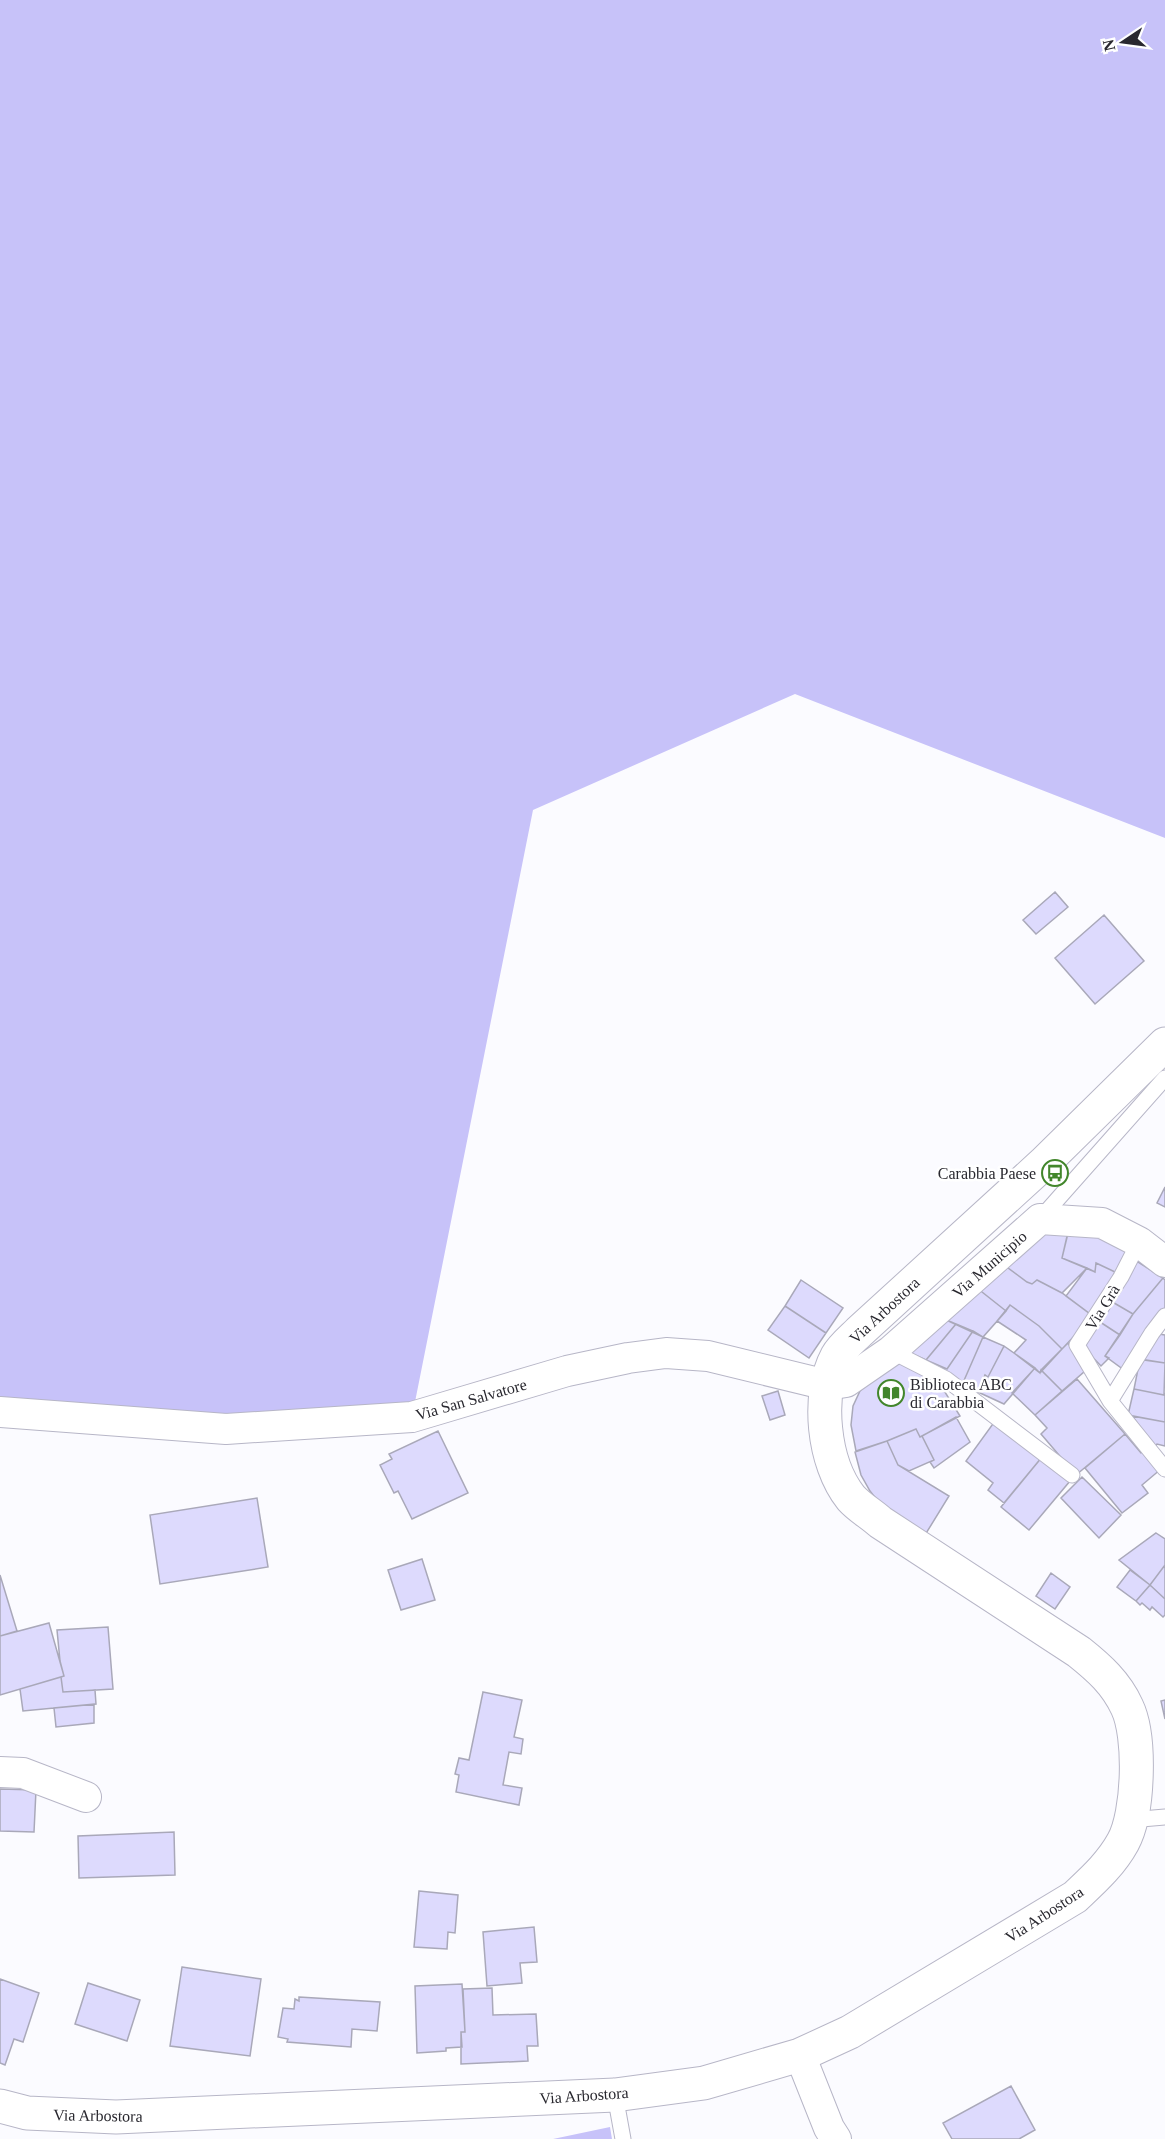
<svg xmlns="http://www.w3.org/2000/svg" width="1165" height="2139" viewBox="0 0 1165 2139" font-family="Georgia,serif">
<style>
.green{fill:#c7c2f9}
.building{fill:#dddafd;stroke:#a9a8b9;stroke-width:1.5}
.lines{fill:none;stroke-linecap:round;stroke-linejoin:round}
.service-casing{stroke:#b7b6c7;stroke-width:17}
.minor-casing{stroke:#b7b6c7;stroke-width:32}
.tertiary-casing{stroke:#b7b6c7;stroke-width:35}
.service{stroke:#fff;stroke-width:15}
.minor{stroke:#fff;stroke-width:30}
.tertiary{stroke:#fff;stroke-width:33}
.labels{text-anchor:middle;stroke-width:5;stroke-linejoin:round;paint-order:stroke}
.poi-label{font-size:16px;fill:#29282f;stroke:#fff;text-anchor:end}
.street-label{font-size:16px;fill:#29282f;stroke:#fff}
</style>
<rect width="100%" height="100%" fill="#fbfbff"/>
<!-- green -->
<path class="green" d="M0 0H1165V838L795 694 533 810 412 1417 0 1412Z
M610 2127 612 2139H553Z"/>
<!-- building -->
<path class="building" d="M1055 892 1068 907 1036 934 1023 920Z
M1104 915 1144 961 1095 1004 1055 958Z
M1165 1187V1207L1157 1203Z
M1043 1229 1068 1232 1062 1258 1087 1268 1062 1293 1037 1280 1032 1284 1027 1282 1004 1265Z
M1069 1229 1134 1245 1115 1272 1096 1263 1095 1272 1062 1258Z
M1135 1260 1163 1278 1133 1314 1109 1300Z
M1096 1263 1115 1272 1093 1316 1066 1296 1087 1268 1095 1272Z
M1004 1265 1027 1282 1032 1284 1037 1280 1062 1293 1093 1316 1062 1349 1039 1326 1010 1305 1006 1311 977 1288Z
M1163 1278 1165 1280V1309L1124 1370 1105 1356 1133 1314Z
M801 1280 843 1308 826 1333 785 1306Z
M977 1288 1006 1311 983 1337 942 1318Z
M1109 1300 1133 1314 1120 1335 1097 1320Z
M1010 1305 1039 1326 1062 1349 1040 1373 1014 1353 1026 1340 997 1321Z
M785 1306 826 1333 809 1358 768 1330Z
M942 1318 956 1324 926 1360 906 1351Z
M1097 1320 1120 1335 1105 1356 1109 1358 1101 1366 1081 1345Z
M956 1324 973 1331 947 1369 926 1360Z
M973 1331 983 1337 962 1385 939 1373 942 1368 947 1369Z
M1153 1333 1165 1335V1363L1143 1360Z
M983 1337 1004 1346 988 1377 985 1375 978 1392 962 1385Z
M1068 1343 1085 1371 1062 1391 1041 1370Z
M1004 1346 1035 1368 1004 1404 978 1392 985 1375 988 1377Z
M901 1355 933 1373 960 1416 920 1437 916 1429 887 1441 856 1451 851 1425 853 1406 860 1391Z
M1140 1359 1165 1363 1164 1395 1134 1389Z
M1035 1368 1040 1373 1041 1370 1062 1391 1035 1415 1012 1393Z
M1077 1379 1125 1434 1076 1475 1041 1434 1047 1428 1035 1415Z
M1134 1389 1164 1395 1165 1393V1422L1128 1415Z
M778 1391 785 1415 770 1420 762 1396Z
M1132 1416 1165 1422V1446L1157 1444 1155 1447Z
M956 1417 970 1442 934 1468 930 1462 934 1460 922 1436Z
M995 1421 1042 1457 1004 1503 988 1490 993 1483 966 1461Z
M916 1429 920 1437 922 1436 934 1460 909 1471 898 1465 887 1441Z
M438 1431 468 1493 412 1519 398 1491 394 1493 380 1465 392 1459 389 1454Z
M1125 1434 1141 1453 1145 1449 1161 1469 1142 1485 1148 1493 1122 1513 1085 1468Z
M887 1441 898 1465 949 1496 925 1535 884 1509 870 1491 861 1475 855 1452Z
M1042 1457 1070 1481 1029 1530 1001 1507Z
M1082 1477 1121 1515 1099 1538 1061 1498Z
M257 1498 268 1567 160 1584 150 1515Z
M1156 1533 1165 1539V1565L1150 1585 1119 1560Z
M422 1559 435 1600 401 1610 388 1570Z
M1165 1565V1599L1150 1585Z
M1130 1570 1150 1585 1136 1601 1117 1587Z
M1051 1573 1070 1587 1055 1609 1036 1596Z
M0 1575 17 1631 0 1636Z
M1150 1585 1165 1599V1615L1163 1617 1152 1607 1150 1610 1142 1603 1140 1605 1136 1601Z
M49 1623 64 1676 0 1695V1636Z
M108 1627 113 1689 63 1692 61 1677 64 1676 60 1661 57 1630Z
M61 1677 63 1692 95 1690 96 1704 23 1711 20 1689Z
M483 1692 522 1700 514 1737 523 1739 521 1754 509 1752 503 1785 522 1788 519 1805 456 1792 459 1775 455 1774 459 1758 469 1760Z
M1165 1700V1719L1161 1701Z
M94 1704V1723L56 1727 54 1708Z
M0 1789 36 1790 34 1832 0 1831Z
M174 1832 175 1875 79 1878 78 1836Z
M419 1891 458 1895 455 1933 448 1932 447 1949 414 1947Z
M534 1927 537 1962 520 1963 522 1983 487 1986 483 1932Z
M182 1967 261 1979 250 2056 170 2046Z
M0 1979 39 1993 23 2042 14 2039 5 2065 0 2063Z
M88 1983 140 2000 127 2041 75 2024Z
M462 1984 465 2032H461L462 2047 446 2048V2051L417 2053 415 1986Z
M492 1988 493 2015 536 2014 538 2046H527L528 2061 461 2064V2032H465L463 1989Z
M299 1997 380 2002 377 2031 352 2029 351 2047 287 2042 288 2039 278 2037 283 2008 294 2009 295 1999 299 2001Z
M1011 2086 1035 2130 1019 2139H952L943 2123Z"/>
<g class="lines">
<defs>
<path id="service" d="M1040 1219 1165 1078
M1139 1242 1121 1277 1077 1345 1110 1401 1165 1469
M891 1351 946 1379 1072 1475
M1110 1401 1152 1333 1165 1316
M1130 1820 1165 1817
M615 2095 623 2139"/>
<path id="minor" d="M0 1412 226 1429 412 1417 567 1371 628 1358 666 1353 708 1356 827 1385 846 1382 891 1351 1040 1219 1102 1223 1139 1242 1165 1262
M0 1772 23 1773 86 1797
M800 2055 829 2128 836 2139"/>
<path id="tertiary" d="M0 2106 27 2113 116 2117 615 2095 704 2083 800 2055 850 2032 1075 1897C1093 1880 1111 1864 1123 1842 1139 1813 1141 1736 1127 1707 1116 1683 1099 1668 1079 1652L880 1522C871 1514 859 1507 851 1498 823 1463 816 1395 837 1356 842 1347 852 1339 859 1332L1044 1163 1165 1044"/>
</defs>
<!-- service casing -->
<use href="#service" class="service-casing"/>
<!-- minor casing -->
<use href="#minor" class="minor-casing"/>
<!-- tertiary casing -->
<use href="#tertiary" class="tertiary-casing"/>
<!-- service -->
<use href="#service" class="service"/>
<!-- minor -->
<use href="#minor" class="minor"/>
<!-- tertiary -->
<use href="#tertiary" class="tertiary"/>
</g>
<!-- icons -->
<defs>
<symbol id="bus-ring" viewBox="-11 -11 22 22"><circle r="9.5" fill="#fff" stroke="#42862b" stroke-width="1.5"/><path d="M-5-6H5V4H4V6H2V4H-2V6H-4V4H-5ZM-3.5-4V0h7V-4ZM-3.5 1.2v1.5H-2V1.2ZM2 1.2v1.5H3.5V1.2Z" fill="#42862b"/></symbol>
<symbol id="library-ring" viewBox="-11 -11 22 22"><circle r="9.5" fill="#fff" stroke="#42862b" stroke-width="1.5"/><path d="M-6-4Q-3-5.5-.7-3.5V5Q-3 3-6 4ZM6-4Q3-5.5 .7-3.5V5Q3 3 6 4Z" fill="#42862b"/></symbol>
</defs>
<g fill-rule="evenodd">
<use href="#bus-ring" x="1040" y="1158" width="30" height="30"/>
<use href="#library-ring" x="876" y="1378" width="30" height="30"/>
</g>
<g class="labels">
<!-- poi labels -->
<g class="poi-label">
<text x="1036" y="1179">Carabbia Paese</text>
<text x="910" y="1390" text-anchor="start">Biblioteca ABC<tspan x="910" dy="18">di Carabbia</tspan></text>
</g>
<!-- street labels -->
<g class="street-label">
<text transform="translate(989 1264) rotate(-41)" y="6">Via Municipio</text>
<text transform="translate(1102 1307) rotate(-58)" y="6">Via Grà</text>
<text transform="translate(884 1310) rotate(-43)" y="6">Via Arbostora</text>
<text transform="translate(471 1399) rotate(-16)" y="6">Via San Salvatore</text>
<text transform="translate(1044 1914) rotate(-33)" y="6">Via Arbostora</text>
<text transform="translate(584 2095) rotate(-4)" y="6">Via Arbostora</text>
<text transform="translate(98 2115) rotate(1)" y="6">Via Arbostora</text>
</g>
</g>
<!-- north arrow -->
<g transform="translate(1123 42) rotate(257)" stroke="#ffffff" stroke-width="4.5" paint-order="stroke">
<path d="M0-4.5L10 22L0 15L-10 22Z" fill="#29282f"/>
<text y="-9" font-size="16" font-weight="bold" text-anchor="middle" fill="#29282f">N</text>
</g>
</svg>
